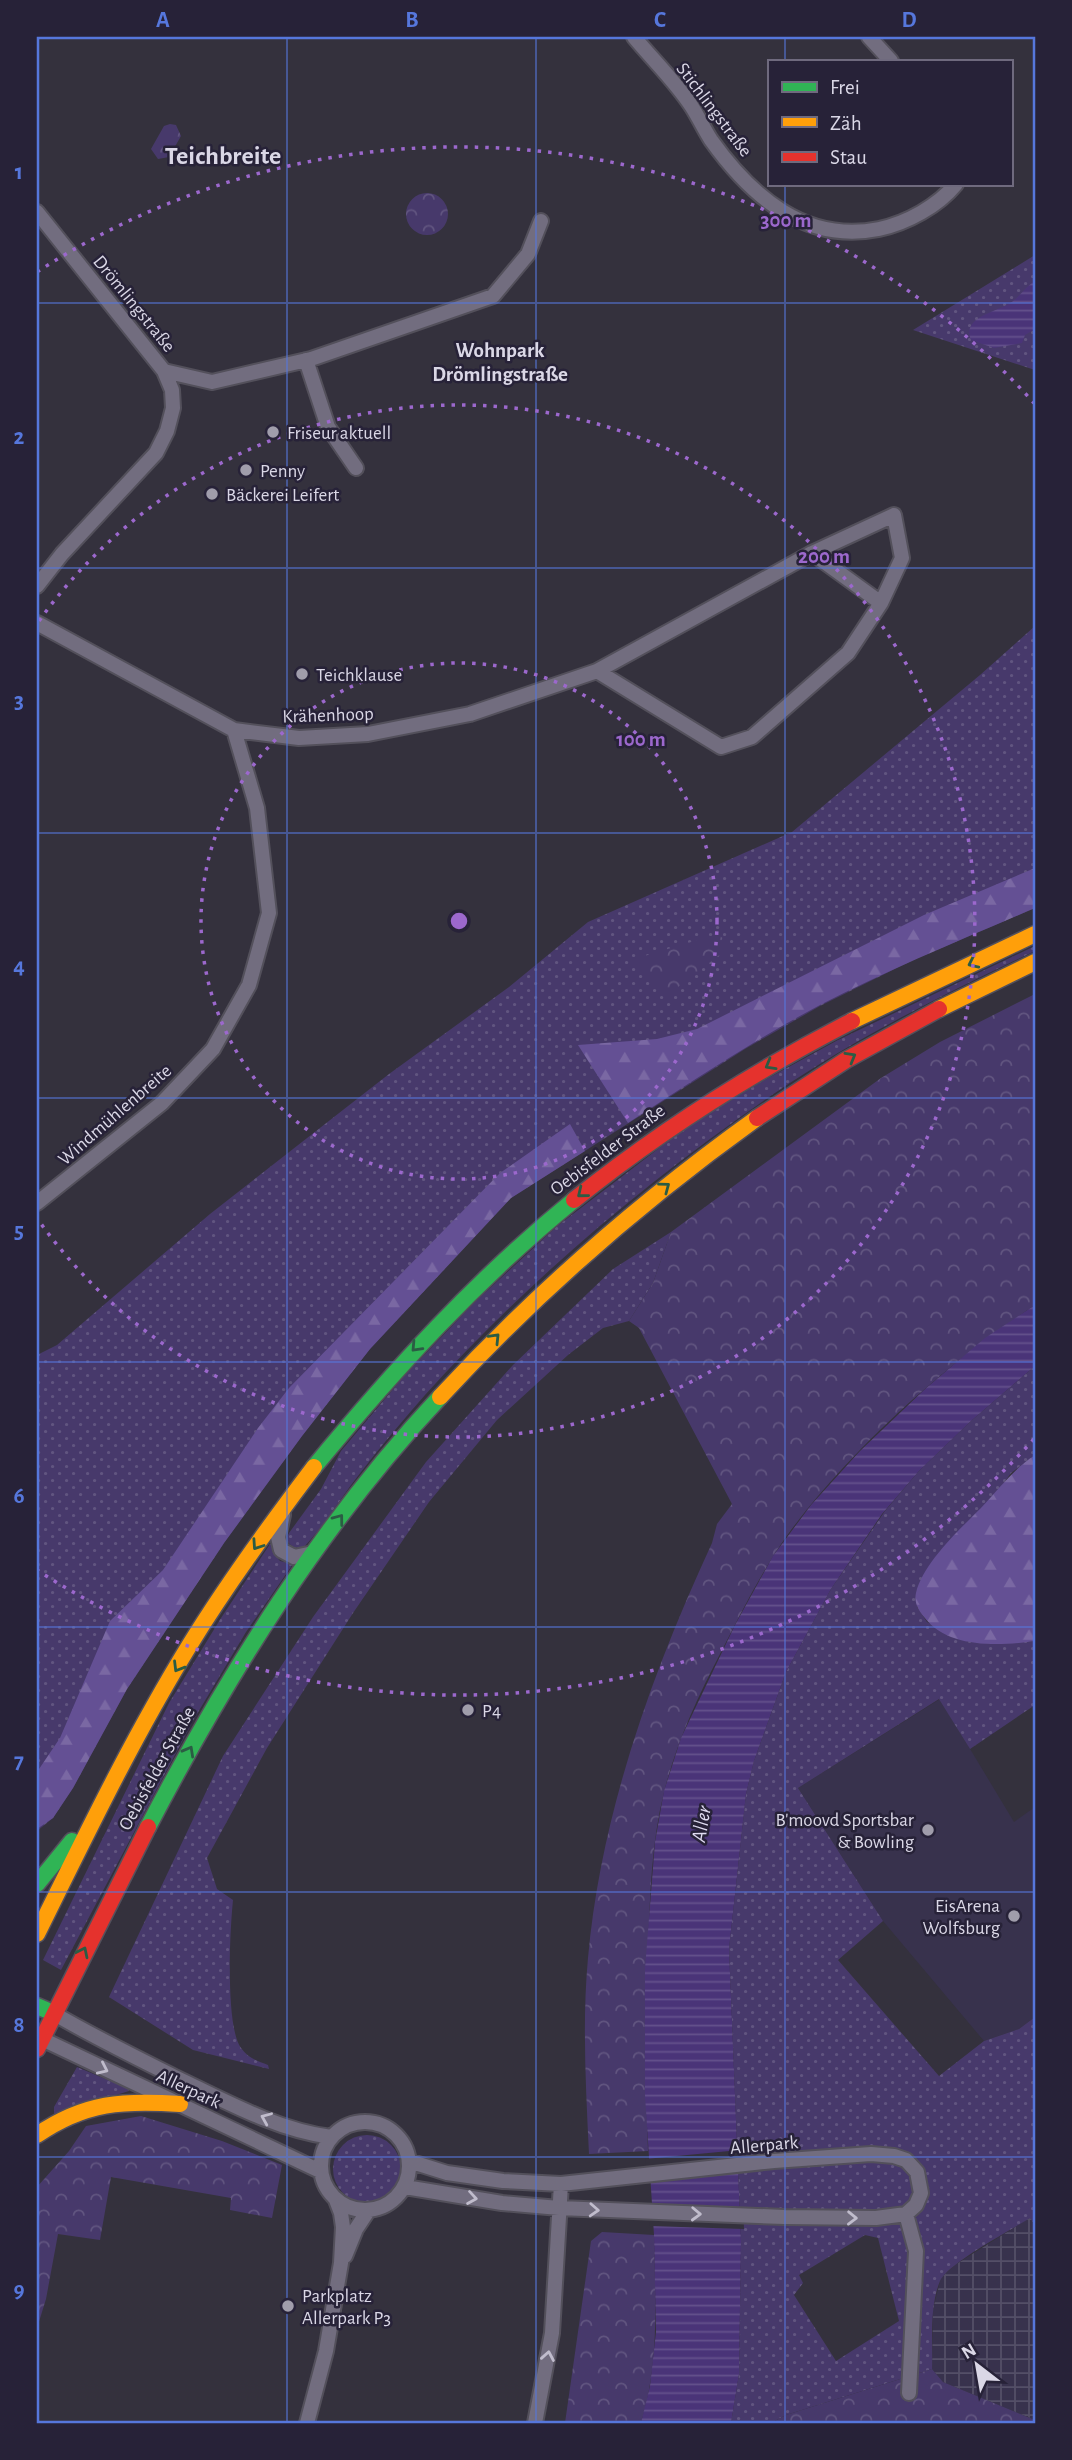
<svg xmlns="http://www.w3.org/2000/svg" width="1072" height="2460" viewBox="0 0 1072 2460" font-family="'Alegreya Sans',sans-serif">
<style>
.built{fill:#38324d}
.industrial{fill:url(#industrial-grid)}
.grass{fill:url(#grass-dots);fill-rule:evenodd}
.forest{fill:url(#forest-firs)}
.park{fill:url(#park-crowns)}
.water{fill:url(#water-rules)}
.pier{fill:#34313d}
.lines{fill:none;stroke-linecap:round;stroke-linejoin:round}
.street-casing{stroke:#53505b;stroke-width:18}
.fast-casing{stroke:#53505b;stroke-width:19}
.slow-casing{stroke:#53505b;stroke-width:19}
.jam-casing{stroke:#53505b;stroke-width:19}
.street{stroke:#726d7f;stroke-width:14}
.fast{stroke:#30b455;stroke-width:16}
.slow{stroke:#ff9f0a;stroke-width:16}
.jam{stroke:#e5322d;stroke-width:16}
.oneway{stroke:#2b5c44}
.oneway2{stroke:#c0bccc}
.grid{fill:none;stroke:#5677dc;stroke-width:2;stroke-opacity:0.55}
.ring{fill:none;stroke:#9c68cd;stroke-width:3.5;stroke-dasharray:3.5 7}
.poi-dot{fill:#a09dab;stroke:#272238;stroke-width:2.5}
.labels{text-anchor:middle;stroke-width:5;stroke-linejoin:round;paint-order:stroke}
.street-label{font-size:19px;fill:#dad7e6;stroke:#272238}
.poi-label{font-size:19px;fill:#dad7e6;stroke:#272238;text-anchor:start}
.neighbourhood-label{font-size:21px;font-weight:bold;fill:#dad7e6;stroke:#272238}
.water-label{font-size:21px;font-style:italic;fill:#e0dcf2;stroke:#272238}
.district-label{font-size:26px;font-weight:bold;fill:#dad7e6;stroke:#272238}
.centre{fill:#9c68cd;stroke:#272238;stroke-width:3.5}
.ring-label{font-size:21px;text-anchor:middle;font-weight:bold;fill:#9c68cd;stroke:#272238;stroke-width:5;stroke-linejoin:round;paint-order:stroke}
.neatline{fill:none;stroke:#5677dc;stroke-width:2.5}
.grid-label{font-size:23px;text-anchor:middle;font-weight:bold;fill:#5677dc}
</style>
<defs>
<pattern id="industrial-grid" width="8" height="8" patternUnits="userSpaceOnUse" patternTransform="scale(1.75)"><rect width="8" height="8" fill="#38324d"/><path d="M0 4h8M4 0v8" fill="none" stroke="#544f67"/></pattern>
<pattern id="grass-dots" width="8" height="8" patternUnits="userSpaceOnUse" patternTransform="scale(1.75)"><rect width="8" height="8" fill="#47396b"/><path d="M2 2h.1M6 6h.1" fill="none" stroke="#615580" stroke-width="1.8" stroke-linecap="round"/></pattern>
<pattern id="forest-firs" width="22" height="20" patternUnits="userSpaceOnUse" patternTransform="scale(1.75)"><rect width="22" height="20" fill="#645094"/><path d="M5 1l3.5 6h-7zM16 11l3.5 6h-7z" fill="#7a68a3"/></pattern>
<pattern id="park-crowns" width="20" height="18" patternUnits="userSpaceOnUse" patternTransform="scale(1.75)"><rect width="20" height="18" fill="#47396b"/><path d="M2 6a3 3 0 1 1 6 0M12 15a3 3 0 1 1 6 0" fill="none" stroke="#615580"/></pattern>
<pattern id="water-rules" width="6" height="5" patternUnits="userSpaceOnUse" patternTransform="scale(1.75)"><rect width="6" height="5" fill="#4a3478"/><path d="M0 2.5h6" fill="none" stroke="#64518b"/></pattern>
</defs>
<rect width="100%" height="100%" fill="#34313d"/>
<!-- built -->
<path class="built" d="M940 1699 1014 1822 1035 1807V2017L1019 2029 984 2041 883 1921 798 1788Z"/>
<!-- industrial -->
<path class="industrial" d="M1031 2217 1035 2225V2420L943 2382 932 2369 933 2309 941 2278 955 2265Z"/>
<!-- grass -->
<path class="grass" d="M1035 255V370L913 330Z
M1035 626V908L913 960 820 1006 745 1049 511 1198 370 1349 302 1436 224 1543 127 1689 73 1788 53 1818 37 1831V1355L57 1345 210 1214 389 1074 509 987 588 922 792 832 980 675Z
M1035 946V951C945 993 854 1039 772 1095 646 1181 527 1282 425 1395 403 1420 381 1446 361 1472 341 1497 325 1525 303 1548 295 1548 290 1547 286 1539L289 1533 321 1489 341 1451 405 1375 476 1301 556 1227 688 1126 761 1082 838 1040Z
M671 1232 653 1283 629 1321 603 1328 568 1355 497 1420 429 1502 353 1613 267 1748 207 1858 217 1889 233 1900C230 1929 225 2026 241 2048 248 2058 257 2061 268 2065L269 2069 193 2050 109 1997 223 1756 313 1617 426 1462 513 1365 613 1269Z
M1035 1366V1455L1011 1473 1001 1487 933 1562 917 1590V1607L927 1622 966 1641 993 1644 1035 1641V1705L970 1749 939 1699 798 1788 883 1921 838 1960 939 2076 984 2041 1019 2029 1035 2017V2225L1030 2218C1011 2230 948 2263 940 2281 929 2308 933 2340 932 2369L786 2415 771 2423H731L739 2374 741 2241 729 1949 746 1794 754 1761 786 1672 831 1589 885 1511 919 1471 971 1421ZM865 2235 878 2238 899 2321 836 2361 794 2295 803 2283 799 2275Z
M270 1544 273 1546 272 1551 280 1561 293 1564 246 1632 194 1719 61 1970 43 1960 169 1703 221 1618Z
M77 2067 127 2088 129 2091 54 2114V2107Z
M333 2169a34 34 0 1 1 68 0a34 34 0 1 1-68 0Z"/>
<!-- forest -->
<path class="forest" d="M1035 868V908C963 939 890 969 820 1005 754 1040 691 1082 628 1123L578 1045 657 1039 697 1029 924 915Z
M570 1124 585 1151 511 1198 370 1349 302 1436 224 1543 127 1689 73 1788 53 1818 37 1829V1772L60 1738 110 1621 163 1570 258 1428 289 1388 500 1173Z
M1035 1455V1641C1000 1646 948 1649 924 1617 918 1610 914 1602 916 1593 923 1563 960 1529 981 1508 999 1489 1013 1469 1035 1455Z"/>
<!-- park -->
<path class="park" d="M170 124 176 125 181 136 169 157 158 159 151 149 164 126Z
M406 214a21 21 0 1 1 42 0a21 21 0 1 1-42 0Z
M718 934 731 946 669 994 635 967 641 957Z
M1035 994V1305C946 1364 855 1445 791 1530 763 1568 741 1613 720 1654 697 1698 676 1744 664 1792 651 1844 650 1897 648 1950 646 2017 645 2084 648 2151L589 2154C586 2089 582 2023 588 1958 601 1813 652 1673 712 1543L717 1524 732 1504 639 1328 629 1321 653 1283 671 1232 881 1078 940 1042Z
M141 2116 222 2141 282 2165 272 2218 230 2210 231 2198 111 2177 100 2240 58 2234 46 2299 37 2328V2187L69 2151 86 2126Z
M602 2232 654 2235C655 2298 660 2362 641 2423H565L591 2241Z
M932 2369 943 2382 1035 2420V2423H771L786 2415Z"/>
<!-- water -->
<path class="water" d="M1035 281V329L1025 335 1022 343 994 348 971 340C961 317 997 312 1010 303 1020 297 1025 287 1035 281Z
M1035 1305V1366L971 1421 919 1471 882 1514 831 1589 786 1672 754 1761 746 1794 729 1949 741 2241 739 2374 731 2423H641L650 2386 656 2332 654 2235 645 2095V1969L655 1842 664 1791 681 1738 735 1625 773 1556 811 1505 860 1451 925 1389 985 1338Z"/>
<!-- pier -->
<path class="pier" d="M740 2150 741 2172 647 2181 645 2159Z
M649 2205 743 2208 744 2229 650 2226Z"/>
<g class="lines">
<defs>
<path id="street" d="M634 37C653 60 676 82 692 107 699 118 704 129 711 140 751 196 805 244 879 229 907 223 938 206 956 184
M869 37 891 61
M37 212 164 371 172 390 173 408 167 431 156 453 62 554 37 586
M306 360 328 427 356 468
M164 371 212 382 311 359 493 296 528 254 541 221
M812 553 881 603
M37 623 234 730 299 738 368 734 470 714 597 671 721 747 752 737 848 653 881 603 902 558 894 515 812 553 597 671
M37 1203 162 1103 213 1049 249 985 269 913 257 808 234 730
M283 1515 278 1537 281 1550 294 1557 313 1553
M53 2013C94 2037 135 2057 177 2078 225 2101 277 2130 331 2137
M42 2039 320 2171
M321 2166a44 44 0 1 1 88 0a44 44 0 1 1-88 0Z
M405 2187 502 2203 559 2208 784 2217 876 2218 906 2214 916 2205 921 2193 917 2172 906 2160 894 2156 871 2154 774 2161 561 2184 503 2181 447 2173 409 2161
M906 2214 916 2251 909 2393
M345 2256 356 2229 368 2211
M307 2423 326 2351 341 2263 343 2227 341 2213 336 2200
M535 2423 552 2333 561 2184"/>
<path id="fast" d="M314 1467C394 1370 477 1279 574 1200
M148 1827C228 1674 321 1524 440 1397
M37 1884 72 1841
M37 2006 53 2013"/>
<path id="slow" d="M939 1009 1035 962
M852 1021 1035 934
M440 1397C537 1292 640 1202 757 1118
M37 1934C85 1837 132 1739 189 1646 227 1584 270 1525 314 1467
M37 2135C85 2102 124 2100 180 2104"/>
<path id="jam" d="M757 1118 846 1060 939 1009
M574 1200C661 1130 753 1072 852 1021
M37 2049 148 1827"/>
</defs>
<!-- street casing -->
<use href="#street" class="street-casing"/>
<!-- fast casing -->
<use href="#fast" class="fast-casing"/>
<!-- slow casing -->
<use href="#slow" class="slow-casing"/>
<!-- jam casing -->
<use href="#jam" class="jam-casing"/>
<!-- street -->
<use href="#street" class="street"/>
<!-- fast -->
<use href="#fast" class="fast"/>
<!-- slow -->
<use href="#slow" class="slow"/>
<!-- jam -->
<use href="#jam" class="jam"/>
</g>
<!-- one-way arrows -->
<defs><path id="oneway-chevron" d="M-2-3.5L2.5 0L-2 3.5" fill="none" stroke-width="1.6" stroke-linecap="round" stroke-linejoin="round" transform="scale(1.75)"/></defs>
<g class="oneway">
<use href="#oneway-chevron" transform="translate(973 963) rotate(155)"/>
<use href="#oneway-chevron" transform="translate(851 1057) rotate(-30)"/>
<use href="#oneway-chevron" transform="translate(770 1065) rotate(150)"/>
<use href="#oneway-chevron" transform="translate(665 1187) rotate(-37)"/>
<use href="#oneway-chevron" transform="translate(582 1193) rotate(141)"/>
<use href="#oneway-chevron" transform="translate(495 1338) rotate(-46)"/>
<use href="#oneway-chevron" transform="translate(416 1347) rotate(133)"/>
<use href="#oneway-chevron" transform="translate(339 1519) rotate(-53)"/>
<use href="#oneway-chevron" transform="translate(257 1545) rotate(124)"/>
<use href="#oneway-chevron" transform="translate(178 1667) rotate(121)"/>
<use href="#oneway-chevron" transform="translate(189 1751) rotate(-61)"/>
<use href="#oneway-chevron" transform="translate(83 1952) rotate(-64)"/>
</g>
<g class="oneway2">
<use href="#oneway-chevron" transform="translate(103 2069) rotate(25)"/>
<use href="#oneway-chevron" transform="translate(266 2118) rotate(-157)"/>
<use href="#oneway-chevron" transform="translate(472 2198) rotate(9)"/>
<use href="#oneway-chevron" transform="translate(594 2210) rotate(3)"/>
<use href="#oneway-chevron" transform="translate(696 2214) rotate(2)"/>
<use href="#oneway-chevron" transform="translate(852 2218) rotate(1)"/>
<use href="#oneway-chevron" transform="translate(548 2356) rotate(-80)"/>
</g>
<!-- grid -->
<path class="grid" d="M287 37V2423M536 37V2423M785 37V61M785 184V2423M37 303H1035M37 568H1035M37 833H1035M37 1098H1035M37 1362H1035M37 1627H1035M37 1892H1035M37 2157H1035"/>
<!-- distance rings -->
<g class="ring">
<circle cx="459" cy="921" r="258"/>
<path d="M39 621A516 516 0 1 1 39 1221"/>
<path d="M1034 1439A774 774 0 0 1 37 1570M37 272A774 774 0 0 1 1034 403"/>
</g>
<!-- markers -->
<g class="poi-dot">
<circle cx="273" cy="432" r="7"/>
<circle cx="246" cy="470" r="7"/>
<circle cx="212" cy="494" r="7"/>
<circle cx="302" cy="674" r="7"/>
<circle cx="468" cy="1710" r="7"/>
<circle cx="928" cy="1830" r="7"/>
<circle cx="1014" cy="1916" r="7"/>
<circle cx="288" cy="2306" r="7"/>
</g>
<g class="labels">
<!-- street labels -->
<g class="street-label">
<text transform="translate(715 109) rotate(53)" y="7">Stichlingstraße</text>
<text transform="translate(135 303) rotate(51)" y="7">Drömlingstraße</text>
<text transform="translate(328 714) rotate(-2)" y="7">Krähenhoop</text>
<text transform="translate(114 1114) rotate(-41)" y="7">Windmühlenbreite</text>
<text transform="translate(607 1149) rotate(-37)" y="7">Oebisfelder Straße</text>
<text transform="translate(156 1768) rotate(-61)" y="7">Oebisfelder Straße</text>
<text transform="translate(189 2088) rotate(25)" y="7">Allerpark</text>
<text transform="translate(764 2144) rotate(-5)" y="7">Allerpark</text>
</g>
<!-- poi labels -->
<g class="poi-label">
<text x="287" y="439">Friseur aktuell</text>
<text x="260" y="477">Penny</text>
<text x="226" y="501">Bäckerei Leifert</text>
<text x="316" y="681">Teichklause</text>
<text x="482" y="1717">P4</text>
<text x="914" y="1826" text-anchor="end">B'moovd Sportsbar<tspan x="914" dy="22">&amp; Bowling</tspan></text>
<text x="1000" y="1912" text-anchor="end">EisArena<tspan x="1000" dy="22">Wolfsburg</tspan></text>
<text x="302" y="2302">Parkplatz<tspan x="302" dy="22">Allerpark P3</tspan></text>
</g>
<!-- neighbourhood labels -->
<g class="neighbourhood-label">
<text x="500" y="357">Wohnpark<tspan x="500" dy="24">Drömlingstraße</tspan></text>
</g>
<!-- water labels -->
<g class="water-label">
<text transform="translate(701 1824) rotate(-80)" y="7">Aller</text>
</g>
<!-- district labels -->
<g class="district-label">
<text x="223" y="164">Teichbreite</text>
</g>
</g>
<circle cx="459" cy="921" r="10" class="centre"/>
<g class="ring-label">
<text x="786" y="227">300 m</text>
<text x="824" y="563">200 m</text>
<text x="641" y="746">100 m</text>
</g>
<!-- border -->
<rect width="1072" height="2460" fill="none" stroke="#272238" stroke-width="77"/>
<!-- legend -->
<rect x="768" y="60" width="245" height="126" fill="#272238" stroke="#6f6a7e" stroke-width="2"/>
<rect x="782" y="82" width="35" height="10" fill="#30b455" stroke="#6f6a7e" stroke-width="2"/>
<text x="830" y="94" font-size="21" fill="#dad7e6">Frei</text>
<rect x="782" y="117" width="35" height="10" fill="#ff9f0a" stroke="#6f6a7e" stroke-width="2"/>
<text x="830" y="130" font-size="21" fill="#dad7e6">Zäh</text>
<rect x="782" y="152" width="35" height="10" fill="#e5322d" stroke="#6f6a7e" stroke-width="2"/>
<text x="830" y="164" font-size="21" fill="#dad7e6">Stau</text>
<!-- north arrow -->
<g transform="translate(977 2365) rotate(329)" stroke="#272238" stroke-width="5" paint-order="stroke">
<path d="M0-5L12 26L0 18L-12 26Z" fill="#dad7e6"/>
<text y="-10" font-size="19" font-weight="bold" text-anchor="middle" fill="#dad7e6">N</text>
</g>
<rect x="38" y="38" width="996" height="2384" class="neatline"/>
<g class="grid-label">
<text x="163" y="27">A</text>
<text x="412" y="27">B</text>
<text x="660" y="27">C</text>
<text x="909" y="27">D</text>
<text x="19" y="179">1</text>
<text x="19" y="444">2</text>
<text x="19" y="708">3</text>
<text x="19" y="973">4</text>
<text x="19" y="1238">5</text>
<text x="19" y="1503">6</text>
<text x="19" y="1768">7</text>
<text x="19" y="2032">8</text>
<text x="19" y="2297">9</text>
</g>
</svg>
